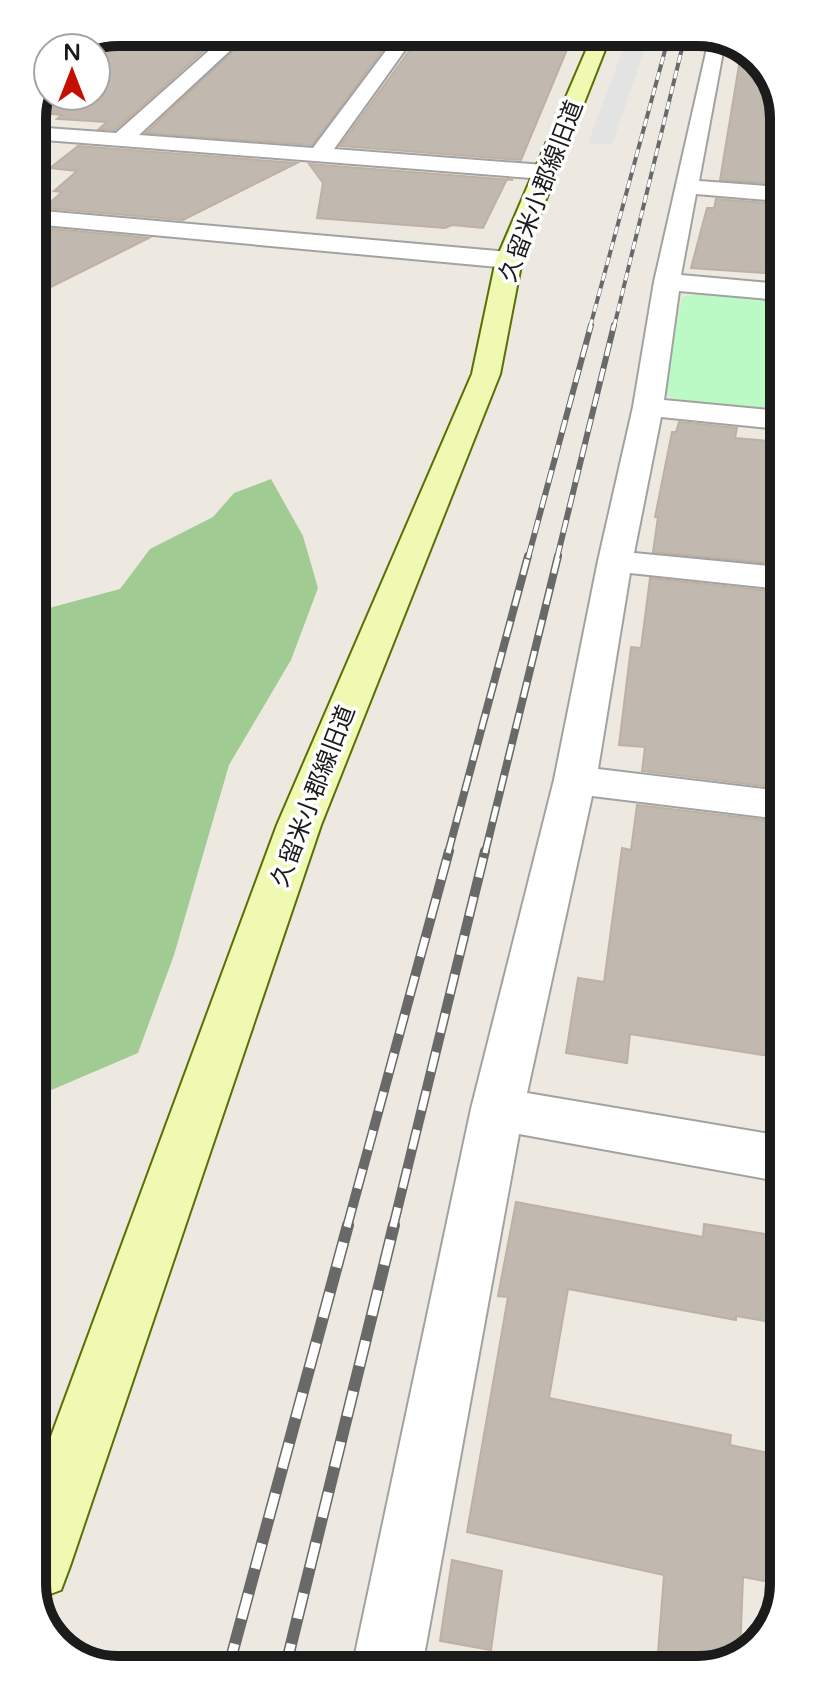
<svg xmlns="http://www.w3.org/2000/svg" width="816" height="1702" viewBox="0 0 816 1702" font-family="'Varela Round','Noto Sans JP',sans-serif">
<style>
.forest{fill:#a0cc94}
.park{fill:#bbf9c5}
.parking{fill:#e3e3e3}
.building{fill:#c1b8b0;stroke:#beb1a3;stroke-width:2}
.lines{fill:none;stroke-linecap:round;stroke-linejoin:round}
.street-casing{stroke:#a2a2a2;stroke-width:4}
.secondary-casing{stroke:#5b6f04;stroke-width:4}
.street{fill:#fff;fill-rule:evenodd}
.secondary{fill:#f0f9b2;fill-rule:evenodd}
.rail-far4-casing{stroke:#696969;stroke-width:4}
.rail-far3-casing{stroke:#696969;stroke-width:6}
.rail-far2-casing{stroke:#696969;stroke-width:8}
.rail-far1-casing{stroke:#696969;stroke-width:10}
.rail-casing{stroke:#696969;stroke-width:12}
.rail-far4{stroke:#fff;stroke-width:3;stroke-dasharray:8;stroke-linecap:butt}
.rail-far3{stroke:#fff;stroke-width:4;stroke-dasharray:13;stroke-linecap:butt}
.rail-far2{stroke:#fff;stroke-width:5;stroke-dasharray:16;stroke-linecap:butt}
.rail-far1{stroke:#fff;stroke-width:7;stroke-dasharray:20;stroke-linecap:butt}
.rail{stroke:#fff;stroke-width:9;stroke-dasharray:26;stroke-linecap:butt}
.labels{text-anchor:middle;stroke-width:7;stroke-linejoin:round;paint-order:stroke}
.street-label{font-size:24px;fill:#1b1b1b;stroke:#fff}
.rim{fill:none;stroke:#1b1b1b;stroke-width:10}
</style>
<rect width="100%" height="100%" fill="#ede9e0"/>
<!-- forest -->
<path class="forest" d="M271 479 303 536 318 588 291 660 229 765 174 955 138 1053 35 1097 34 612 120 589 150 549 213 517 234 493Z"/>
<!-- park -->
<path class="park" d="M700 293 780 300V412L682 404 663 392 682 297Z"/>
<!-- parking -->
<path class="parking" d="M624 47 645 48 612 145 588 143Z"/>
<!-- building -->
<path class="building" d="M118 32H225L115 130 99 129 107 122 57 119 62 115 43 113 64 96H96V48H80Z
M253 32 394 35 312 145 146 133Z
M423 32H564L557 46 568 47 521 160 340 146Z
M742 47 751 50 779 90 780 184 720 180Z
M78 146 297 163 183 220 44 208 62 192 54 191 77 171 50 168Z
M309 164 513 180 507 179 483 228 452 225 445 228 317 218 323 183Z
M716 199 780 204V274L691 268 707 208H714Z
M32 227H33L149 238 33 296Z
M679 422 737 428 735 438 780 442 781 564 653 552 658 517H655L672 432H676Z
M650 578 781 592V788L642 771 645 747 619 745 631 647 641 648Z
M637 805 782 822V1058L630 1034 627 1063 566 1053 578 978 604 982 622 848 631 850Z
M516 1202 703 1237 704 1224 783 1237V1324L736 1316V1320L568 1289 549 1398 731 1435 730 1445 783 1456 784 1585 743 1577 740 1655 726 1665 657 1666 664 1575 467 1532 508 1297 498 1296Z
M452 1560 502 1571 491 1650 440 1641Z"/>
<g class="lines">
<defs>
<path id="street" d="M230 32H250L139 135 313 148 400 32H418L334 149 544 165 555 172 544 179 32 139V127L116 133Z
M710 35 725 41 699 181 780 187V201L696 194 681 275 780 284V300L679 291 664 400 780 411V429L661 417 634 553 781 567V589L630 573 598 769 781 791V819L592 796 527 1093 782 1136 783 1182 519 1134 422 1667 352 1668 471 1109 554 780 598 561 633 407 654 282Z
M32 210 509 252 518 255 522 260 518 265 509 268 33 224Z"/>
<path id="secondary" d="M594 32H612L522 260 500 374 321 825 70 1566 61 1590 37 1599 36 1477 277 825 472 374 496 260Z"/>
</defs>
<!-- street casing -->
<use href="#street" class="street-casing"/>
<!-- secondary casing -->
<use href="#secondary" class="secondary-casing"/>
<!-- street -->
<use href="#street" class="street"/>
<!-- secondary -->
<use href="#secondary" class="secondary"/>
<defs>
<path id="rail-far4" d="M590 327 670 32
M614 327 686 32"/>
<path id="rail-far3" d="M528 558 591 325
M557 558 614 325"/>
<path id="rail-far2" d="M448 853 528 556
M485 853 558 556"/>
<path id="rail-far1" d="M347 1227 449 851
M393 1227 485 851"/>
<path id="rail" d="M228 1669 348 1225
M285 1669 394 1225"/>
</defs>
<!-- rail-far4 casing -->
<use href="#rail-far4" class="rail-far4-casing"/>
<!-- rail-far3 casing -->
<use href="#rail-far3" class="rail-far3-casing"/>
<!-- rail-far2 casing -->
<use href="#rail-far2" class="rail-far2-casing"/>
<!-- rail-far1 casing -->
<use href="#rail-far1" class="rail-far1-casing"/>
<!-- rail casing -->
<use href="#rail" class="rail-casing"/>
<!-- rail-far4 -->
<use href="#rail-far4" class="rail-far4"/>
<!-- rail-far3 -->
<use href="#rail-far3" class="rail-far3"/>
<!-- rail-far2 -->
<use href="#rail-far2" class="rail-far2"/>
<!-- rail-far1 -->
<use href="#rail-far1" class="rail-far1"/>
<!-- rail -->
<use href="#rail" class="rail"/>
</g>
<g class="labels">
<!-- street labels -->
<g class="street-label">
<text transform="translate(541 191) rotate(-69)" y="8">久留米小郡線旧道</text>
<text transform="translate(313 796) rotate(-69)" y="8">久留米小郡線旧道</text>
</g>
</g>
<!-- crop -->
<path d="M0 0H816V1702H0ZM118 46H698A72 72 0 0 1 770 118V1584A72 72 0 0 1 698 1656H118A72 72 0 0 1 46 1584V118A72 72 0 0 1 118 46Z" fill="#fff" fill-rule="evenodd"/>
<path class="rim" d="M118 46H698A72 72 0 0 1 770 118V1584A72 72 0 0 1 698 1656H118A72 72 0 0 1 46 1584V118A72 72 0 0 1 118 46Z"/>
<!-- north arrow -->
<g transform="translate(72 72)"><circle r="38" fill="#ffffff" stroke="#a4a4a4" stroke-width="2"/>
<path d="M0-6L14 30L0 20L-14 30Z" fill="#c60f00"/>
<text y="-12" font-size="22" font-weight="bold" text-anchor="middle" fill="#1b1b1b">N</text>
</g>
</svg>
